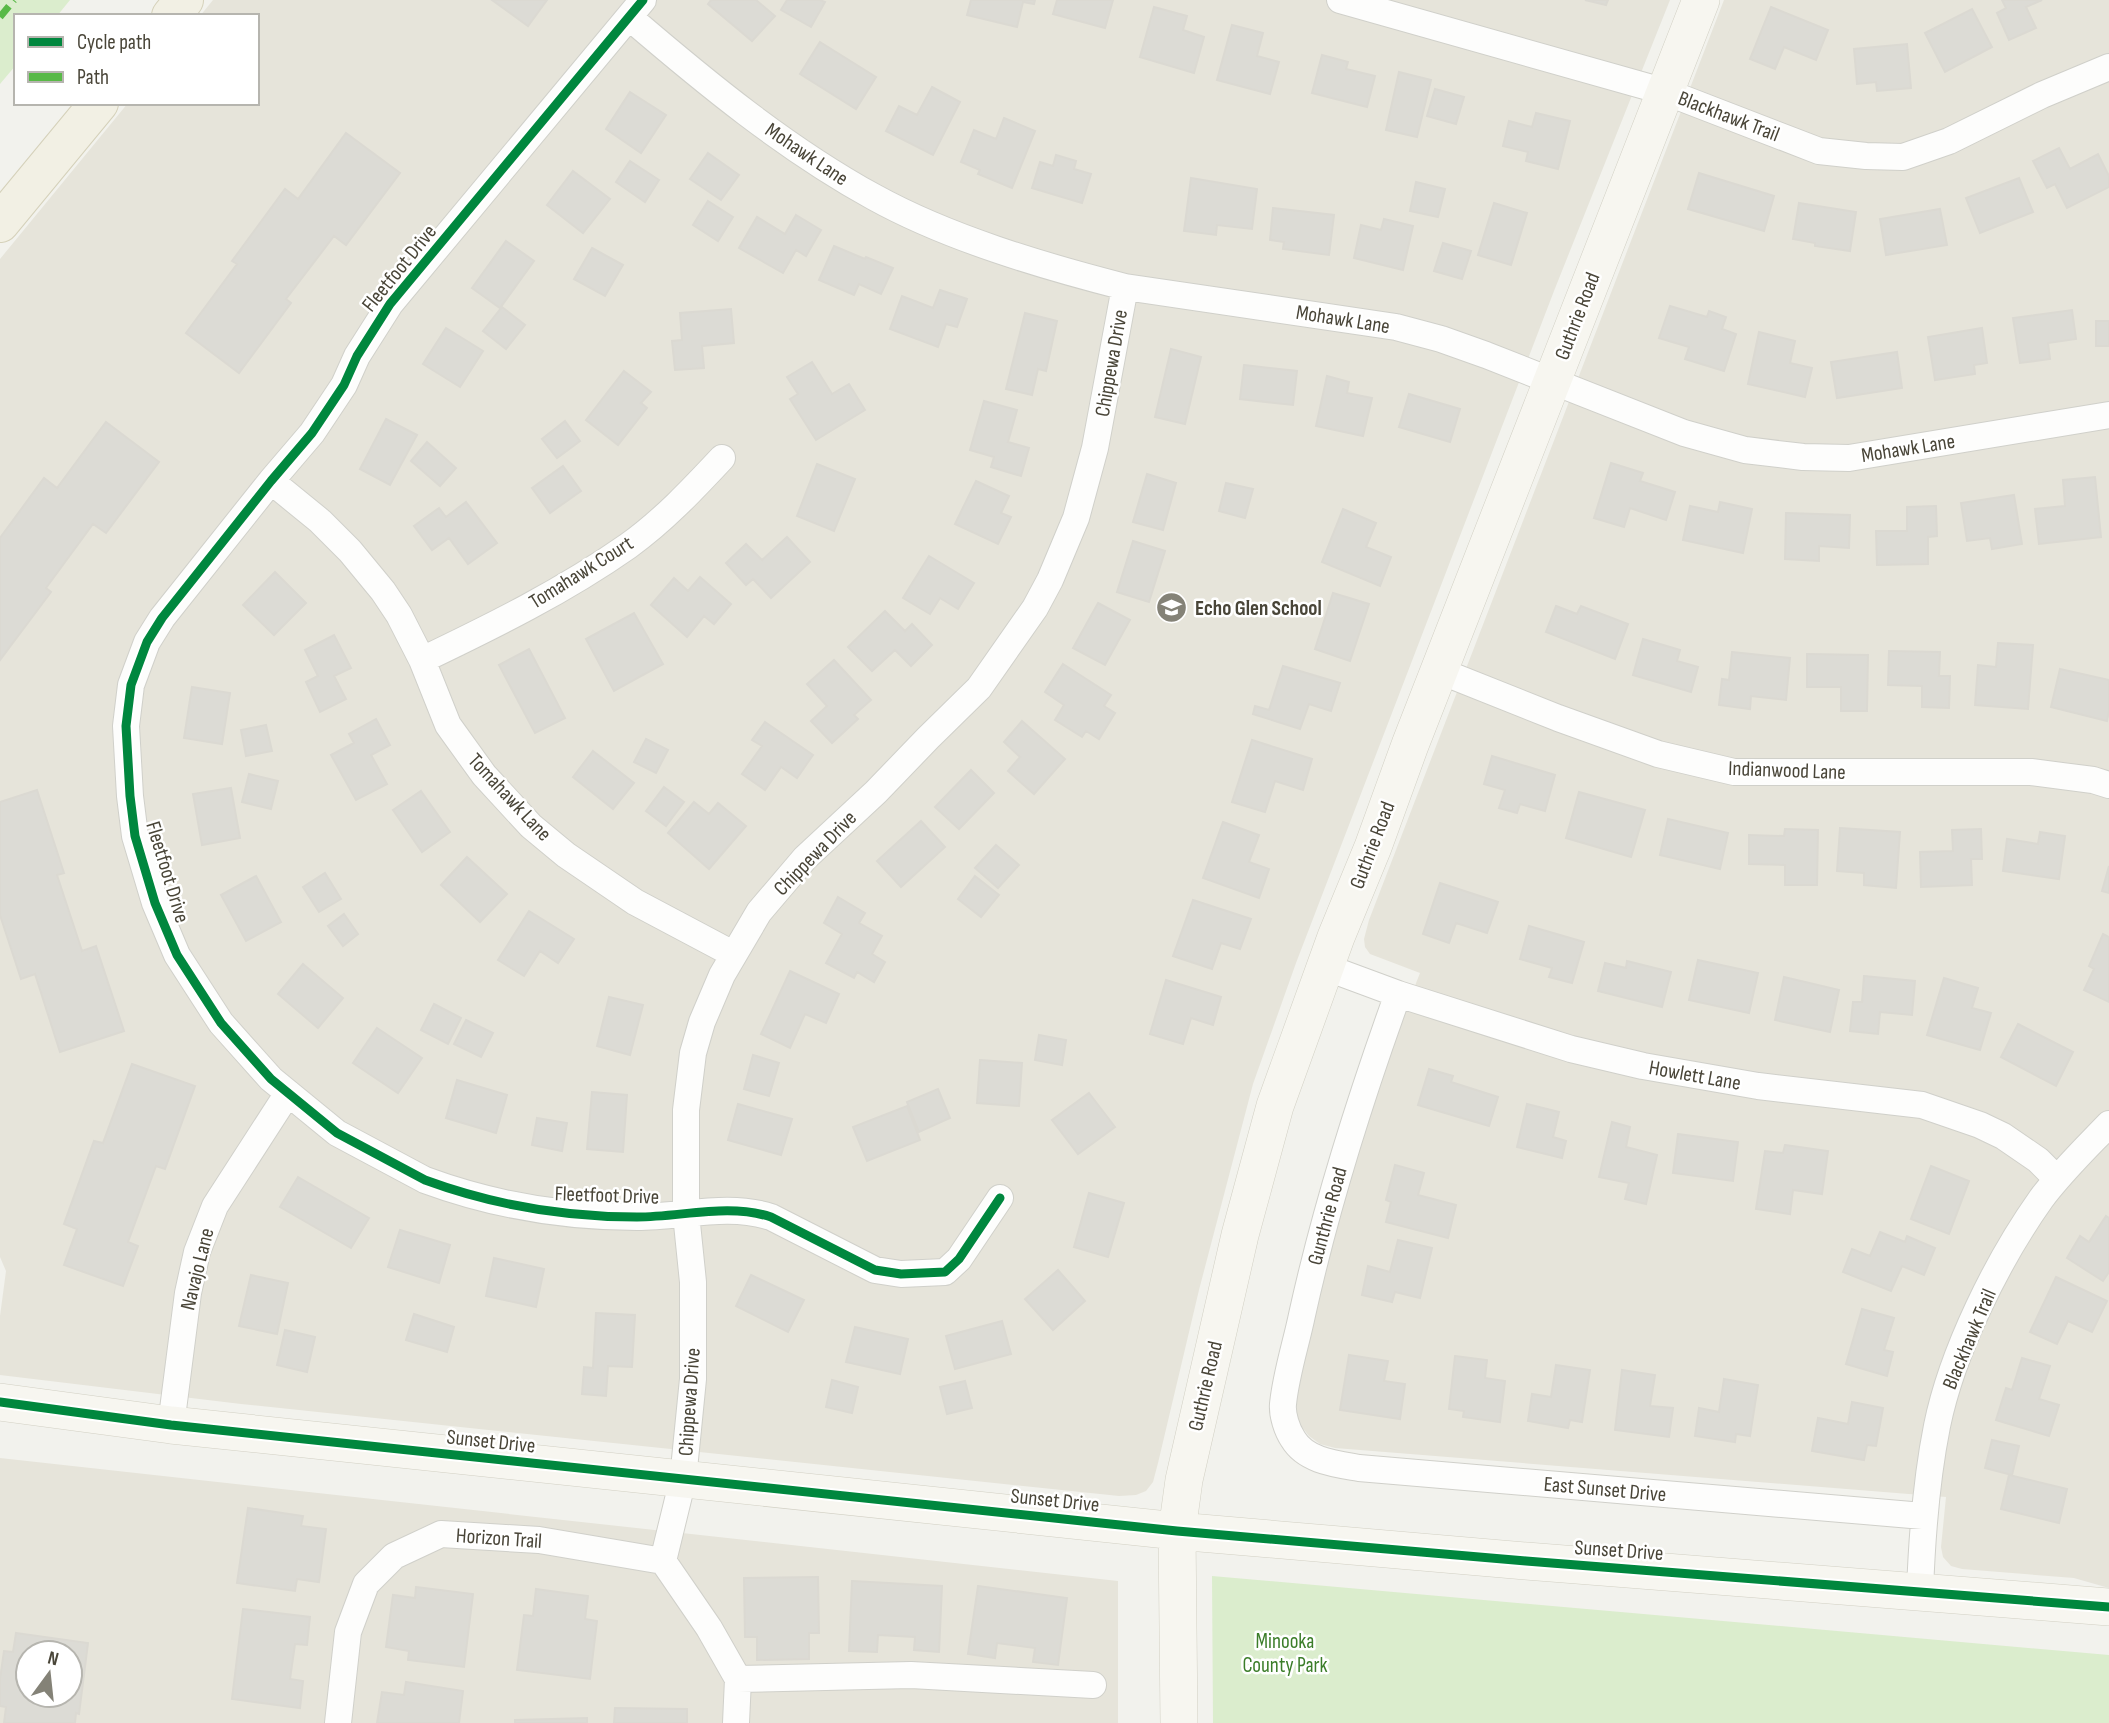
<svg xmlns="http://www.w3.org/2000/svg" width="2109" height="1723" viewBox="0 0 2109 1723" font-family="'Sofia Sans Condensed',sans-serif">
<style>
.residential{fill:#e6e4da;fill-rule:evenodd}
.green{fill:#dbedcd}
.building{fill:#dcdbd5;stroke:#dbd9d2;stroke-width:2;fill-rule:evenodd}
.lines{fill:none;stroke-linecap:round;stroke-linejoin:round}
.street-casing{stroke:#d0d0ca;stroke-width:28}
.secondary-casing{stroke:#d2d0c4;stroke-width:38}
.primary-casing{stroke:#d5d1ba;stroke-width:40}
.street{stroke:#fdfdfc;stroke-width:26}
.secondary{stroke:#f7f6f0;stroke-width:37}
.primary{stroke:#f2f0e4;stroke-width:38}
.quiet{stroke:#58b947;stroke-width:7;stroke-dasharray:14 7;stroke-linecap:butt}
.cycleway-casing{stroke:#fff;stroke-width:13}
.cycleway{stroke:#00873e;stroke-width:9}
.labels{text-anchor:middle;stroke-width:5;stroke-linejoin:round;paint-order:stroke}
.street-label{font-size:21px;fill:#494538;stroke:#fff}
.poi-label{font-size:21px;font-weight:bold;fill:#494538;stroke:#fff;text-anchor:start}
.park-label{font-size:21px;fill:#3b7d29;stroke:#fff}
</style>
<rect width="100%" height="100%" fill="#f2f2ed"/>
<!-- residential -->
<path class="residential" d="M213 0H1670L1554 291 1296 963 1253 1084 1199 1290 1158 1463 1153 1482 1146 1491 1136 1495 1119 1496 241 1404 0 1375V1316L6 1271 0 1257V259L128 103H257V16H200Z
M1724 0H2109V1588L2074 1578 1962 1569 1951 1566 1943 1557 1941 1547 1946 1497 1335 1448 1320 1444 1309 1436 1298 1422 1296 1403 1306 1351 1345 1184 1387 1057 1420 973 1370 954 1365 947 1364 939 1369 920Z
M0 1458 1118 1581V1723H0ZM28 1653H70V1695H28Z"/>
<!-- green -->
<path class="green" d="M0 0H70L57 16H16V65L0 84Z
M1212 1576 2109 1655V1723H1213Z"/>
<!-- building -->
<path class="building" d="M492 0H547L528 26Z
M711 0H756L775 16 752 41 708 4Z
M787 0H820L825 2 811 27 781 10Z
M971 0H1035L1034 4 1023 2 1017 27 967 15Z
M1057 0H1113L1105 28 1053 14Z
M1585 0H1608L1606 5Z
M2002 0H2042L2026 7 2036 28 2009 40 1997 13 2006 8Z
M1154 7 1187 16 1183 30 1204 37 1194 73 1140 57Z
M1771 7 1828 30 1816 60 1784 47 1775 69 1750 59Z
M1972 9 1992 47 1945 72 1925 33Z
M1232 25 1263 33 1257 56 1279 62 1270 94 1217 80Z
M820 42 876 77 856 109 800 74Z
M1907 44 1911 88 1877 91 1876 82 1857 84 1854 49Z
M1322 55 1348 62 1346 69 1375 76 1367 107 1312 93Z
M1399 72 1431 80 1417 137 1386 130Z
M932 87 960 102 933 155 886 131 899 106 917 115Z
M1435 89 1464 97 1456 124 1427 116Z
M630 92 666 115 641 153 606 129Z
M1536 113 1570 121 1558 169 1526 161 1528 152 1503 146 1509 121 1532 127Z
M1004 118 1035 131 1012 188 978 174 980 170 961 162 974 130 996 139Z
M346 133 400 173 346 245 334 236 286 299 291 303 239 373 186 333 237 264 232 261 285 189 298 199Z
M2059 148 2070 169 2098 154 2109 176V187L2067 208 2055 184 2047 188 2033 161Z
M708 153 739 175 721 200 690 179Z
M1056 155 1076 161 1074 169 1091 174 1082 203 1032 188 1040 162 1053 166Z
M630 161 659 180 645 202 616 182Z
M573 171 610 199 583 233 547 205Z
M1699 173 1774 196 1764 231 1688 209Z
M1191 178 1257 189 1252 229 1217 225 1216 235 1184 231Z
M2019 178 2033 212 1980 233 1966 198Z
M1416 182 1445 189 1438 217 1410 211Z
M708 201 733 217 718 241 693 225Z
M1494 203 1527 213 1511 265 1478 255Z
M1799 203 1856 212 1850 251 1815 246V243L1793 239Z
M1273 208 1334 215 1329 255 1283 249 1284 242 1270 240Z
M1940 209 1947 245 1886 255 1880 219Z
M796 215 821 230 806 256 796 250 783 273 739 248 757 217 785 234Z
M1384 219 1413 226 1403 270 1354 258 1361 225 1381 230Z
M506 241 534 261 500 308 472 288Z
M1443 243 1471 251 1462 279 1434 271Z
M834 246 865 259 866 257 893 268 881 294 859 284 854 295 819 280Z
M592 248 623 265 605 296 574 279Z
M940 290 967 299 957 327 946 324 938 347 890 329 902 296 933 308Z
M1670 306 1707 317 1709 311 1726 317 1722 329 1736 334 1724 371 1685 359 1689 347 1659 338Z
M502 307 525 325 506 349 483 331Z
M731 309 734 343 702 346 704 368 675 370 672 341 682 340 680 313Z
M2072 310 2076 339 2048 343 2050 359 2020 363 2013 318Z
M1025 313 1057 321 1046 371 1038 369 1032 395 1006 389Z
M2096 321H2109V346H2096Z
M446 328 483 351 460 387 423 364Z
M1982 328 1987 363 1974 365 1975 374 1935 380 1928 337Z
M1759 332 1795 341 1790 363 1812 368 1805 397 1748 384Z
M1171 349 1201 357 1185 424 1155 417Z
M1897 352 1902 388 1837 398 1831 362Z
M812 362 832 394 849 384 865 410 816 440 790 399 798 394 787 377Z
M1244 365 1297 371 1293 405 1240 399Z
M624 371 651 392 641 403 647 408 618 445 586 420Z
M1327 376 1349 382 1347 393 1372 398 1363 436 1316 426Z
M1409 394 1460 409 1450 442 1399 427Z
M984 401 1017 410 1008 442 1029 448 1021 476 991 467 994 457 970 450Z
M386 419 417 435 390 485 360 469Z
M565 421 580 441 557 458 542 439Z
M106 422 159 462 106 533 93 524 46 588 51 592 0 660V538L44 478 57 488Z
M427 442 456 468 440 486 411 461Z
M1611 463 1643 473 1640 481 1675 492 1666 520 1630 508 1624 527 1594 518Z
M817 464 855 479 834 531 797 516Z
M563 466 581 491 550 513 532 488Z
M1147 474 1176 483 1163 530 1133 522Z
M2095 477 2101 537 2039 544 2035 509 2065 506 2063 480Z
M976 481 1009 496 1001 513 1011 517 998 544 955 524Z
M1226 483 1253 489 1245 518 1219 511Z
M2014 495 2022 544 1992 549 1990 538 1967 541 1961 503Z
M466 502 497 543 468 564 449 538 432 550 414 526 439 508 446 517Z
M1720 502 1752 509 1743 553 1683 540 1690 506 1718 512Z
M1936 506 1937 536 1928 537V564L1877 565 1876 531H1907V507Z
M1343 509 1376 523 1366 547 1391 557 1380 586 1322 562Z
M1786 513 1850 515 1849 548 1819 546V561L1785 559Z
M787 537 810 562 771 598 753 579 746 585 726 563 746 544 762 560Z
M1133 541 1165 551 1149 602 1117 592Z
M929 556 974 583 958 609 940 598 930 614 903 598Z
M275 572 306 603 274 635 243 605Z
M700 577 731 604 714 624 704 616 687 637 651 605 674 578 688 591Z
M1333 593 1369 604 1350 661 1315 649Z
M1098 603 1130 620 1105 665 1073 648Z
M1556 606 1577 614 1581 606 1628 624 1615 659 1546 632Z
M885 611 905 631 912 624 932 645 911 666 895 650 872 671 848 647Z
M634 613 663 664 614 691 586 639Z
M334 635 351 668 334 676 346 699 320 712 306 682 318 676 305 650Z
M1643 639 1680 650 1677 661 1698 667 1691 692 1633 675Z
M1998 643 2033 645 2028 709 1975 705 1978 665 1996 667Z
M529 649 565 718 535 733 499 665Z
M1889 651 1940 652 1939 676H1950L1949 708 1922 707V686L1888 685Z
M1732 652 1790 658 1786 700 1751 696 1750 709 1719 705 1722 679 1729 680Z
M1807 654 1868 655 1867 711H1841V687H1807Z
M834 660 871 700 854 715 858 719 832 743 811 721 827 706 807 684Z
M1063 664 1111 695 1104 706 1115 713 1099 739 1086 731 1082 737 1055 720 1064 705 1045 692Z
M1283 666 1340 683 1331 711 1309 704 1300 729 1253 714 1255 706 1269 710Z
M2060 669 2109 680V711L2107 721 2051 707Z
M192 687 230 693 222 744 184 738Z
M376 719 390 745 371 755 387 784 356 800 331 755 354 743 349 734Z
M1022 721 1065 759 1034 794 1008 771 1020 757 1004 742Z
M765 722 813 755 797 778 781 767 765 790 742 774 762 746 752 740Z
M266 725 272 751 246 756 241 730Z
M646 739 668 750 656 773 634 762Z
M1252 740 1312 759 1303 790 1275 781 1265 812 1232 802Z
M593 751 634 783 613 809 573 777Z
M1492 756 1555 775 1545 811 1520 804 1517 813 1499 808 1505 790 1484 784Z
M971 770 994 793 959 829 935 807Z
M249 774 278 781 271 809 242 802Z
M664 787 684 802 666 826 646 811Z
M231 788 240 838 202 845 193 794Z
M37 790 64 873 57 875 82 951 96 946 124 1031 60 1052 35 974 21 979 0 915V802Z
M421 791 450 832 422 852 393 810Z
M1579 792 1645 810 1631 857 1566 838Z
M694 802 709 814 718 803 746 826 709 869 668 833Z
M1668 819 1728 833 1720 869 1660 855Z
M921 821 945 847 901 887 877 861Z
M1223 822 1259 835 1249 862 1269 869 1259 898 1203 878Z
M1840 828 1900 832 1896 888 1864 885V873L1837 871Z
M1785 829 1818 830 1817 885H1785V865L1749 864V835L1784 836Z
M1981 829 1982 859H1971L1972 885 1921 887 1920 852 1953 851 1952 830Z
M2040 832 2065 836 2059 879 2003 871 2007 839 2038 844Z
M996 845 1019 865 998 888 975 868Z
M467 857 507 894 480 922 441 885Z
M2109 866V893L2102 891Z
M325 873 341 899 319 912 303 887Z
M256 876 281 922 246 941 221 895Z
M975 876 999 895 981 917 958 899Z
M1440 883 1498 902 1487 933 1456 923 1449 943 1423 934Z
M838 897 865 913 859 923 882 936 872 954 885 962 874 982 857 972 854 978 826 963 842 934 824 923Z
M1193 900 1251 919 1240 949 1221 943 1212 969 1173 956Z
M529 911 574 939 558 963 540 951 524 976 498 960Z
M344 914 358 934 343 946 328 926Z
M1529 926 1584 942 1572 983 1549 977 1552 968 1520 959Z
M2103 934 2109 937V1002L2084 990 2094 969 2089 966Z
M1698 960 1758 973 1749 1013 1689 1000Z
M1627 961 1671 972 1662 1007 1598 991 1605 963 1626 968Z
M303 964 343 998 318 1028 278 994Z
M790 971 839 994 826 1023 805 1014 790 1048 761 1034Z
M1864 976 1915 981 1912 1015 1880 1012 1878 1034 1850 1031 1853 1002H1862Z
M1784 977 1839 990 1830 1032 1775 1020Z
M1944 978 1978 988 1972 1008 1991 1013 1980 1050 1927 1035Z
M1166 980 1221 997 1213 1025 1191 1018 1183 1044 1150 1034Z
M609 997 643 1005 630 1055 597 1046Z
M434 1004 461 1018 448 1044 421 1030Z
M466 1020 493 1033 481 1057 454 1044Z
M2018 1024 2073 1052 2056 1086 2001 1057Z
M377 1028 422 1058 398 1093 353 1063Z
M1039 1035 1066 1040 1062 1065 1035 1060Z
M753 1055 779 1063 769 1096 744 1089Z
M980 1060 1022 1063 1019 1106 977 1103Z
M132 1064 195 1086 165 1169 156 1166 128 1242 138 1246 123 1286 64 1265 77 1229 64 1224 94 1141 103 1143Z
M1429 1069 1453 1076 1451 1082 1498 1097 1489 1126 1418 1105Z
M457 1080 507 1095 496 1133 446 1118Z
M938 1089 950 1118 919 1132 907 1102Z
M592 1092 627 1095 623 1152 587 1149Z
M1089 1093 1115 1127 1078 1154 1052 1120Z
M738 1104 792 1119 781 1155 728 1140Z
M1527 1104 1559 1112 1553 1137 1566 1141 1562 1158 1517 1147Z
M907 1106 920 1140 867 1161 853 1127Z
M537 1118 567 1123 562 1151 532 1145Z
M1612 1122 1630 1127 1626 1147 1657 1155 1646 1204 1625 1199 1629 1183 1599 1177Z
M1678 1134 1738 1142 1733 1181 1673 1173Z
M1785 1145 1828 1151 1822 1194 1793 1190 1790 1214 1756 1209 1765 1151 1783 1153Z
M1395 1165 1424 1173 1418 1195 1456 1205 1448 1238 1386 1222 1391 1202 1386 1200Z
M1931 1166 1969 1181 1949 1234 1911 1219Z
M298 1177 369 1218 351 1248 280 1207Z
M1089 1193 1124 1203 1108 1257 1074 1247Z
M2106 1216 2109 1218V1272L2103 1281 2067 1258 2080 1236 2089 1242Z
M400 1230 450 1245 439 1283 388 1267Z
M1880 1232 1905 1242 1907 1236 1935 1248 1924 1275 1902 1266 1891 1291 1843 1272 1852 1249 1870 1256Z
M1398 1240 1432 1248 1420 1298 1395 1292 1392 1302 1362 1295 1368 1266 1390 1272Z
M494 1258 544 1269 536 1307 486 1296Z
M1058 1270 1085 1301 1053 1330 1025 1299Z
M251 1275 288 1283 277 1334 239 1326Z
M751 1275 804 1300 788 1332 736 1306Z
M2056 1277 2107 1301 2092 1332 2068 1321 2057 1344 2030 1332Z
M1862 1309 1894 1318 1884 1350 1893 1352 1887 1376 1846 1364Z
M596 1313 635 1315 632 1367 608 1366 606 1396 582 1394 584 1367 593 1368Z
M414 1314 454 1327 447 1352 406 1340Z
M1002 1321 1011 1354 955 1369 946 1336Z
M855 1327 908 1339 900 1374 846 1362Z
M285 1330 315 1337 307 1372 277 1365Z
M1349 1355 1388 1361 1384 1381 1405 1384 1400 1419 1340 1410Z
M1455 1356 1487 1360 1485 1378 1505 1381 1500 1422 1463 1417 1464 1411 1449 1409Z
M2022 1358 2050 1366 2039 1399 2059 1405 2049 1436 1996 1420 2006 1388 2012 1390Z
M1556 1365 1590 1370 1582 1422 1570 1420 1568 1428 1528 1421 1532 1394 1551 1397Z
M1622 1370 1655 1375 1650 1406 1673 1408 1669 1437 1615 1430Z
M1724 1379 1758 1385 1750 1436 1736 1434 1735 1442 1695 1436 1699 1408 1719 1412Z
M832 1380 858 1387 852 1413 826 1407Z
M965 1381 972 1408 947 1414 940 1387Z
M1852 1402 1883 1408 1876 1446 1867 1445 1864 1460 1812 1451 1818 1418 1848 1424Z
M1992 1440 2019 1446 2012 1475 1985 1468Z
M2009 1475 2067 1489 2059 1523 2001 1509Z
M248 1508 303 1516 301 1526 326 1529 319 1582 297 1579 295 1591 237 1583Z
M818 1577 819 1633H809V1659L757 1660V1637H745L744 1578Z
M852 1581 942 1586 939 1652 914 1650 915 1637 878 1635 877 1652 849 1651Z
M978 1586 1067 1598 1058 1665 1033 1662 1035 1648 997 1643 995 1658 968 1654Z
M416 1587 473 1594 464 1667 408 1660 409 1651 386 1647 393 1595 415 1598Z
M536 1589 588 1596 585 1619 597 1621 590 1679 517 1670 524 1615 533 1616Z
M243 1609 310 1617 307 1645 295 1644 290 1679 303 1681 300 1708 232 1699Z
M16 1633 88 1643 79 1714 76 1713 75 1723H4L6 1707 0 1706V1679L4 1651 13 1652ZM28 1653H70V1695H28Z
M406 1682 463 1691 459 1723H377L382 1692 404 1695Z
M615 1708 687 1709V1723H614Z
M587 1718V1723H515V1720Z"/>
<g class="lines">
<defs>
<path id="street" d="M643 0 390 304 357 356 344 385 312 433 271 481 162 618 147 642 131 685 126 726 130 796 135 836 155 903 177 955 221 1023 271 1079 337 1133 425 1180C493 1205 565 1217 637 1217 682 1217 728 1203 771 1217L875 1270 901 1274 945 1272 959 1259 1000 1198
M1340 0 1666 92 1819 151 1866 156 1903 157 1949 141 2042 95 2109 67
M629 17C706 83 785 148 874 197 948 238 1043 266 1125 287L1396 327 1441 339 1486 355 1684 433 1745 450 1803 457 1849 458 2109 415
M271 481 320 521 350 551 383 591 399 615 422 660 448 725 484 775 531 826 566 855 635 902 733 954
M422 660C493 626 564 591 628 546 663 521 693 489 722 458
M1440 671 1558 718 1658 754 1734 772H2031L2093 780 2109 785
M1325 967 1398 994 1571 1049 1643 1066 1758 1086 1922 1105 1980 1125 2003 1136 2038 1160 2057 1179
M1398 994C1360 1099 1326 1206 1302 1315 1296 1344 1286 1374 1283 1404 1282 1415 1287 1430 1293 1439 1306 1461 1336 1464 1359 1468L1923 1516
M171 1425 188 1293 197 1252 215 1206 288 1093
M1920 1591C1922 1536 1926 1481 1937 1426 1952 1352 1997 1261 2041 1199 2061 1172 2086 1148 2109 1124
M738 1679 911 1675 1093 1685
M338 1723 348 1632 366 1584 394 1556 441 1534 539 1540 663 1561
M736 1723 738 1679 709 1628 663 1561 683 1479 693 1379V1282L686 1214V1110L693 1053 702 1022 722 975 759 912 805 858 876 792 928 738 979 688 1035 608 1050 580 1076 518 1095 448 1125 287"/>
<path id="secondary" d="M0 1402 171 1425 1177 1531 1526 1561 2109 1607
M1179 1723 1177 1531 1184 1480 1240 1235 1275 1106 1336 937 1373 847 1410 745 1701 0"/>
<path id="primary" d="M171 16 184 0
M0 223 99 103"/>
</defs>
<!-- street casing -->
<use href="#street" class="street-casing"/>
<!-- secondary casing -->
<use href="#secondary" class="secondary-casing"/>
<!-- primary casing -->
<use href="#primary" class="primary-casing"/>
<!-- street -->
<use href="#street" class="street"/>
<!-- secondary -->
<use href="#secondary" class="secondary"/>
<!-- primary -->
<use href="#primary" class="primary"/>
<!-- quiet -->
<path class="quiet" d="M0 17 14 0"/>
<defs>
<path id="cycleway" d="M643 0 390 304 357 356 344 385 312 433 271 481 162 618 147 642 131 685 126 726 130 796 135 836 155 903 177 955 221 1023 271 1079 337 1133 425 1180C493 1205 565 1217 637 1217 682 1217 728 1203 771 1217L875 1270 901 1274 945 1272 959 1259 1000 1198
M0 1402 171 1425 1177 1531 1526 1561 2109 1607"/>
</defs>
<!-- cycleway casing -->
<use href="#cycleway" class="cycleway-casing"/>
<!-- cycleway -->
<use href="#cycleway" class="cycleway"/>
</g>
<!-- icons -->
<defs>
<symbol id="school-disc" viewBox="-11 -11 22 22"><circle r="9.5" fill="#848277" stroke="#fff"/><path d="M0-5L7-2L0 1L-7-2ZM-4 1L0 2.5L4 1V4Q0 6-4 4Z" fill="#fff"/></symbol>
</defs>
<g fill-rule="evenodd">
<use href="#school-disc" x="1154" y="590" width="35" height="35"/>
</g>
<g class="labels">
<!-- street labels -->
<g class="street-label">
<text transform="translate(1729 116) rotate(21)" y="7">Blackhawk Trail</text>
<text transform="translate(807 154) rotate(34)" y="7">Mohawk Lane</text>
<text transform="translate(399 268) rotate(-51)" y="7">Fleetfoot Drive</text>
<text transform="translate(1577 316) rotate(-69)" y="7">Guthrie Road</text>
<text transform="translate(1343 319) rotate(9)" y="7">Mohawk Lane</text>
<text transform="translate(1111 363) rotate(-80)" y="7">Chippewa Drive</text>
<text transform="translate(1908 448) rotate(-9)" y="7">Mohawk Lane</text>
<text transform="translate(581 572) rotate(-32)" y="7">Tomahawk Court</text>
<text transform="translate(1787 770) rotate(2)" y="7">Indianwood Lane</text>
<text transform="translate(510 797) rotate(47)" y="7">Tomahawk Lane</text>
<text transform="translate(1372 845) rotate(-69)" y="7">Guthrie Road</text>
<text transform="translate(815 853) rotate(-46)" y="7">Chippewa Drive</text>
<text transform="translate(168 872) rotate(73)" y="7">Fleetfoot Drive</text>
<text transform="translate(1695 1075) rotate(10)" y="7">Howlett Lane</text>
<text transform="translate(607 1195) rotate(2)" y="7">Fleetfoot Drive</text>
<text transform="translate(1327 1216) rotate(-75)" y="7">Gunthrie Road</text>
<text transform="translate(197 1269) rotate(-76)" y="7">Navajo Lane</text>
<text transform="translate(1969 1339) rotate(-67)" y="7">Blackhawk Trail</text>
<text transform="translate(1205 1386) rotate(-77)" y="7">Guthrie Road</text>
<text transform="translate(689 1402) rotate(-86)" y="7">Chippewa Drive</text>
<text transform="translate(491 1441) rotate(6)" y="7">Sunset Drive</text>
<text transform="translate(1605 1489) rotate(5)" y="7">East Sunset Drive</text>
<text transform="translate(1055 1500) rotate(6)" y="7">Sunset Drive</text>
<text transform="translate(499 1538) rotate(4)" y="7">Horizon Trail</text>
<text transform="translate(1619 1550) rotate(4)" y="7">Sunset Drive</text>
</g>
<!-- poi labels -->
<g class="poi-label">
<text x="1195" y="615">Echo Glen School</text>
</g>
<!-- park labels -->
<g class="park-label">
<text x="1285" y="1648">Minooka<tspan x="1285" dy="24">County Park</tspan></text>
</g>
</g>
<!-- legend -->
<rect x="14" y="14" width="245" height="91" fill="#ffffff" stroke="#b6b5af" stroke-width="2"/>
<rect x="28" y="37" width="35" height="10" fill="#00873e" stroke="#b6b5af" stroke-width="2"/>
<text x="77" y="49" font-size="21" fill="#494538">Cycle path</text>
<rect x="28" y="72" width="35" height="10" fill="#58b947" stroke="#b6b5af" stroke-width="2"/>
<text x="77" y="84" font-size="21" fill="#494538">Path</text>
<!-- north arrow -->
<g transform="translate(49 1674) rotate(15)"><circle r="33" fill="#ffffff" stroke="#b6b5af" stroke-width="2"/>
<path d="M0-5L12 26L0 18L-12 26Z" fill="#848277"/>
<text y="-10" font-size="19" font-weight="bold" text-anchor="middle" fill="#494538">N</text>
</g>
</svg>
